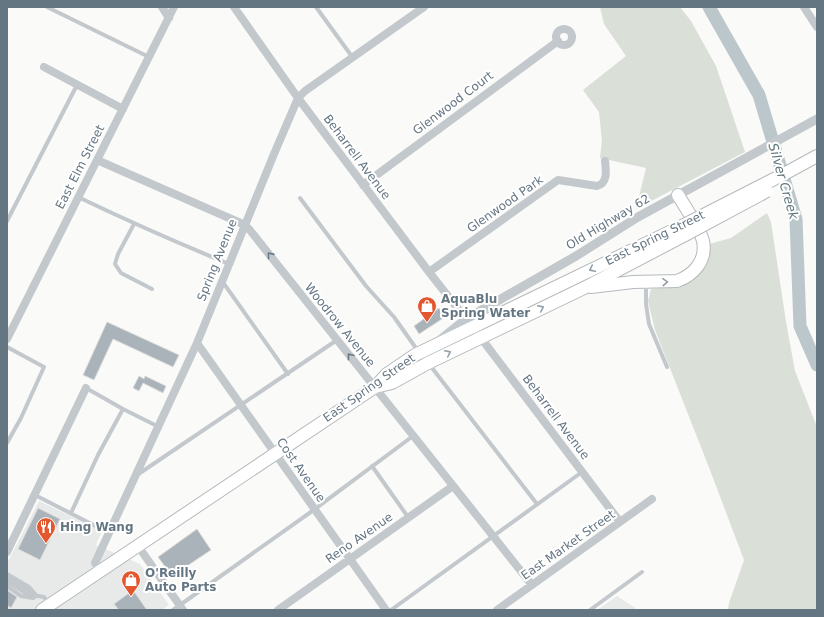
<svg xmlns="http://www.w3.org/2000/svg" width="824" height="617" viewBox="0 0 824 617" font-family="'DejaVu Sans',sans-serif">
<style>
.built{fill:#e8e9e9}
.green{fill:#dadfd7}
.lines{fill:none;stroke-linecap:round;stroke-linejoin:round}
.river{stroke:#bbc7cb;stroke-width:13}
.building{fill:#aab3b9;stroke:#dcdcda}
.primary-casing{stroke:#b5babe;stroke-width:14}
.service{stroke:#c3c8cc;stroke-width:4}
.minor{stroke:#c3c8cc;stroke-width:8}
.tertiary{stroke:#c3c8cc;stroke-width:9}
.primary{stroke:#fff;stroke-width:12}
.primary-bridge-casing{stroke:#b5babe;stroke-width:14;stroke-linecap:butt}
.primary-bridge{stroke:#fff;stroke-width:12}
.oneway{stroke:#6a7a87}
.oneway2{stroke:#939fa8}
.labels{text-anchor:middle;stroke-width:4;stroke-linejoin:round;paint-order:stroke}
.street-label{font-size:12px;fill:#657683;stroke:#fff}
.poi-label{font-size:12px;font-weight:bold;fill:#657683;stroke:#fff;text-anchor:start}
.water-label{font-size:13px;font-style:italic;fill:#60757c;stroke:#fff}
</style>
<rect width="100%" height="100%" fill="#fafaf8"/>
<!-- built -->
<path class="built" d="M39 501 102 531 96 545 140 564 169 605 162 610H7V563Z
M617 596 634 607 636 610H597Z"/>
<!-- green -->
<path class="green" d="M600 7H680L691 21 716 66 745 152 636 209 646 168 600 158 602 141 599 112 583 90 626 56 604 24Z
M767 213 771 222 786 322 795 371 817 427V610H728L729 603 744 560 710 470 655 330 648 301 651 289 685 285 704 267 709 250V244L731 238Z"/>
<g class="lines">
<!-- river -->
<path class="river" d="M709 7 759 95 796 219 800 326 817 365"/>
</g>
<!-- building -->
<path class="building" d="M439 308 445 317 419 334 414 326Z
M107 322 179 355 173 367 113 339 94 380 83 375Z
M139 376 144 379 145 376 166 386 163 393 143 383 139 391 133 388Z
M38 508 60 519 40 560 18 549Z
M197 529 211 550 172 576 158 557Z
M7 590 17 597 11 608 7 605Z
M133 590 147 610H119L114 604Z"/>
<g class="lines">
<defs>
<path id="primary" d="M784 174 817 156
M591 287 633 282 677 281C694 275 707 260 703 241 700 228 685 207 678 195
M375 387 392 383 428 363 584 288 685 235
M42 610 375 387 387 374 415 355 678 228"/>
</defs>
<!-- primary casing -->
<use href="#primary" class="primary-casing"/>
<!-- service -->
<path class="service" d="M47 7 149 57
M316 7 353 58
M78 197C128 221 178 243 229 264
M300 198 366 286 394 317 418 351
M7 221 77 85
M134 224 118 254 115 264 121 273 152 289
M222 281 288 374
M646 284V304L649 324 667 367
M7 347 44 367 21 418 7 443
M429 364 537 504
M86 388 123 409
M372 466 408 517
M137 475 337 340
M35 495 109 533
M71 513 98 455 123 409 159 427
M7 574 29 587 36 595
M7 577 34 594
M7 581 27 594 44 597 49 604
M7 586 21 596 33 598 36 596
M173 610 315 509 413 436
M391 610 582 472
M590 610 642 572"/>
<!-- minor -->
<path class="minor" d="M162 7 169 18
M234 7 298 98 429 272 466 319
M804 7 817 27
M556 37a8 8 0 1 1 16 0a8 8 0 1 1-16 0Z
M44 67 123 109
M97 160 245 225 249 229 532 585
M363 185 558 41
M429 272 558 180 597 186C608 183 606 171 605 161
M474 326 481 338 620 522
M7 339 174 7
M197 343 386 610
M138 546 183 610
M7 552 86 388
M100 571 95 563 197 343 274 154 298 98 305 91 424 7
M278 610 453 486
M497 610 652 499"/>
<!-- tertiary -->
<path class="tertiary" d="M441 339 466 319 576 256 638 217 817 119"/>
<!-- primary -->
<use href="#primary" class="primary"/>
<defs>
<path id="primary-bridge" d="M678 228 784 174
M685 235 767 191"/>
</defs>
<!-- primary-bridge casing -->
<use href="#primary-bridge" class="primary-bridge-casing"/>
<!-- primary-bridge -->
<use href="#primary-bridge" class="primary-bridge"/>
</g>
<!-- one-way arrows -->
<defs><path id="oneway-chevron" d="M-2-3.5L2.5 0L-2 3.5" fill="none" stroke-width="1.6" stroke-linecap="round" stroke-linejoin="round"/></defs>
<g class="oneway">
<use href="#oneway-chevron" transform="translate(270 255) rotate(-129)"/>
<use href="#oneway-chevron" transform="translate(350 356) rotate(-128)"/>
</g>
<g class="oneway2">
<use href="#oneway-chevron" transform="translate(592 269) rotate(154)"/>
<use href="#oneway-chevron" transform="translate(665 282) rotate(-3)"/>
<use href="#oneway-chevron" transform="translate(541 308) rotate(-26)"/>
<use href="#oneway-chevron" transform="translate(448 353) rotate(-26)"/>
</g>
<!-- icons -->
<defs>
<symbol id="shop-pin" viewBox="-11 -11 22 30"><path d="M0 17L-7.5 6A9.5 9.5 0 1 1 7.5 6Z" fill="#e4572e" stroke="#fff"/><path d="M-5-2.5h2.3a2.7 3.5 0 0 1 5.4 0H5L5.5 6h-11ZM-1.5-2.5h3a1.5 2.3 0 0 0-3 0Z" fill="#fff"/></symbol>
<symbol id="restaurant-pin" viewBox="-11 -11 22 30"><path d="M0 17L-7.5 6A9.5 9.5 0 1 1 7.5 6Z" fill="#e4572e" stroke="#fff"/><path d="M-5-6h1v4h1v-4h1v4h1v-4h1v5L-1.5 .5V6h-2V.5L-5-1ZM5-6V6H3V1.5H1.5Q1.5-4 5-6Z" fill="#fff"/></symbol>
</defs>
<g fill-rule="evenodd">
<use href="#shop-pin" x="416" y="295" width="22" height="30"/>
<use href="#restaurant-pin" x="35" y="516" width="22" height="30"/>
<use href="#shop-pin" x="120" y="569" width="22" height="30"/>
</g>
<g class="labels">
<!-- street labels -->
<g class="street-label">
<text transform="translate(453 103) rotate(-37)" y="4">Glenwood Court</text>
<text transform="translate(357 157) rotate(53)" y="4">Beharrell Avenue</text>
<text transform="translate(80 167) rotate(-63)" y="4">East Elm Street</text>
<text transform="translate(505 204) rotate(-35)" y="4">Glenwood Park</text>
<text transform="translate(608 222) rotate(-31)" y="4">Old Highway 62</text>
<text transform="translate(655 238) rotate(-26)" y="4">East Spring Street</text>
<text transform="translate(217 260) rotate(-68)" y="4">Spring Avenue</text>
<text transform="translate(340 325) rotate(51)" y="4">Woodrow Avenue</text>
<text transform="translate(369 388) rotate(-35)" y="4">East Spring Street</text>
<text transform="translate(556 417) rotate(53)" y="4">Beharrell Avenue</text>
<text transform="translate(301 470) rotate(55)" y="4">Cost Avenue</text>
<text transform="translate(359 538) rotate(-35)" y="4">Reno Avenue</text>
<text transform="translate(568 545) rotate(-35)" y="4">East Market Street</text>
</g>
<!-- poi labels -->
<g class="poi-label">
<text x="441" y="303">AquaBlu<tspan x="441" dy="14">Spring Water</tspan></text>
<text x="60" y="531">Hing Wang</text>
<text x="145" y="577">O'Reilly<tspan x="145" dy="14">Auto Parts</tspan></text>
</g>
<!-- water labels -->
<g class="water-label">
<text transform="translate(784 181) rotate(74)" y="5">Silver Creek</text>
</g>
</g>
<!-- border -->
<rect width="824" height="617" fill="none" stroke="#657683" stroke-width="16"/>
</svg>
